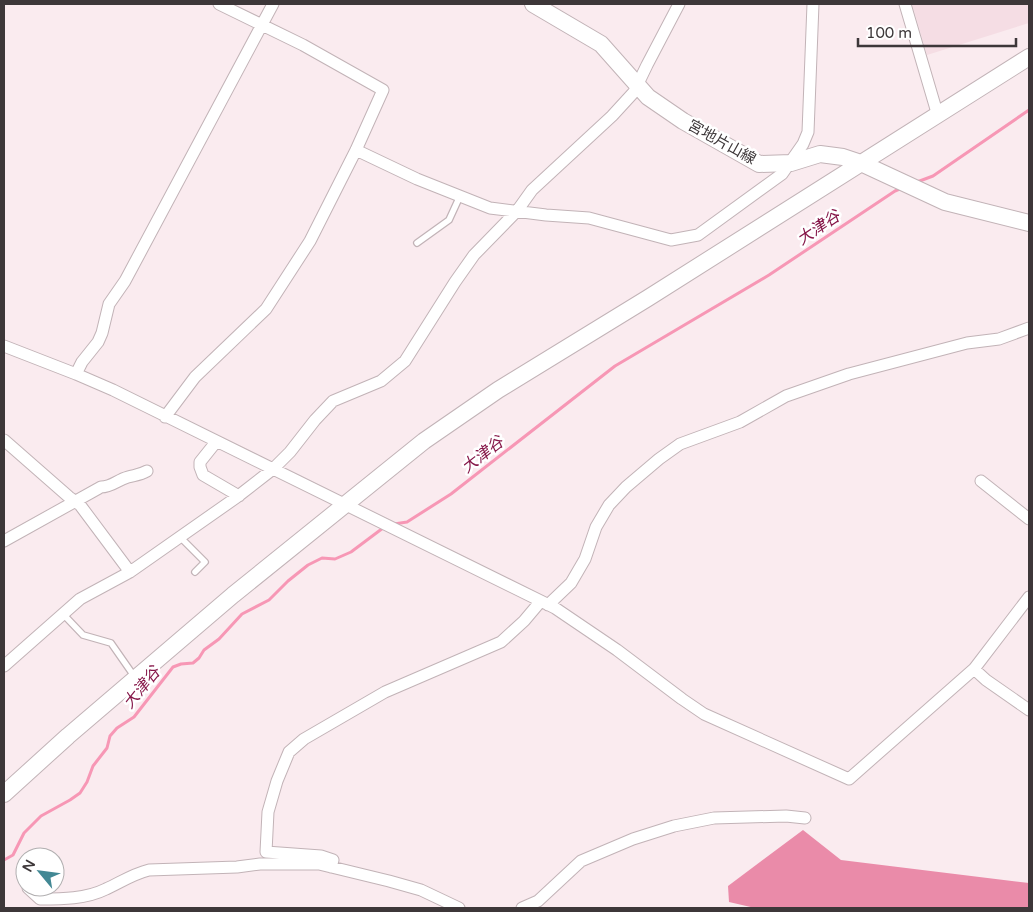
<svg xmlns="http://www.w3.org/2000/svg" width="1033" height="912" viewBox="0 0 1033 912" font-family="'Varela Round','Noto Sans JP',sans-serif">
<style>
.built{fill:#f5dde4}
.forest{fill:#ea8ba9}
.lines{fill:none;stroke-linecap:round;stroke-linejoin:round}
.stream{stroke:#f797b5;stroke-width:3}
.lane-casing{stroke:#c2b3b7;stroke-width:8}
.street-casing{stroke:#c2b3b7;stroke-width:13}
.secondary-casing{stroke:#c2b3b7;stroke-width:18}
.lane{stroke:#fff;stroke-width:5.5}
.street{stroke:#fff;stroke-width:11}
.secondary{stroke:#fff;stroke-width:16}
.labels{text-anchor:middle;stroke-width:5;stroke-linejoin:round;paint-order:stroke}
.street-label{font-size:15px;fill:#3d3739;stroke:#fff}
.water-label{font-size:16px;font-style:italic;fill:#861749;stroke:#fff}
</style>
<rect width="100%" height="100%" fill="#faebef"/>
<!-- built -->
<path class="built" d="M912 4H1029V23L927 55Z"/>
<!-- forest -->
<path class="forest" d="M803 830 841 860 1029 883V908H755L729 902 728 886Z"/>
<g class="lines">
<!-- stream -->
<path class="stream" d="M917 182 933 176 1029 110
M394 524 407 522 451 494 615 366 769 275 895 191 902 188
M4 860 13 855 24 833 41 816 70 800 80 793 87 782 93 766 107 748 110 736 117 728 134 717 173 667 181 664 193 663 199 658 204 650 219 639 242 614 269 600 288 581 308 565 322 558 335 559 351 552 383 528"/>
<defs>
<path id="lane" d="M417 243 449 220 460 196
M179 536 205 562 195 572
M63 614 83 635 111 643 134 676"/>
<path id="street" d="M905 4 938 116
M356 150 417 179 490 208 546 215 589 218 671 240 698 235 782 174 803 144 808 132 813 4
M4 346 76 374 113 390 555 608 617 650 682 699 704 714 849 779 974 669 1029 597
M76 374 82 362 98 342 102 333 109 304 125 281 273 4
M165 417 195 377 266 309 310 241 356 150 383 90 303 45 219 4
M4 440 69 497 80 505 130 572
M216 442 200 462V467L203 475 239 496
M981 481 1029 519
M4 541 101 487C112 487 117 480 128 477 135 475 140 475 147 471
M548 605 571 583 585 559 596 527 609 505 626 487 659 459 680 444 740 422 786 396 849 374 967 343 999 339 1029 328
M4 666 80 599 130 572 237 497 273 469 290 452 315 420 333 401 381 381 405 361 455 282 474 255 517 211 532 190 612 116 634 92 647 65 679 4
M974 669 986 680 1029 710
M331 867 333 860 321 856 266 852 268 812 277 781 289 752 304 739 385 692 501 642 524 621 540 602
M28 888 40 899C62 899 86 899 106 889 121 882 133 874 149 870L237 867 260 864H319L389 881 421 890 459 908
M522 908 538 901 581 861 633 839 674 826 714 818 786 816 805 818"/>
<path id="secondary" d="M533 4 601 44 648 97 683 121 759 164 791 163 820 154 843 157 861 163 945 202 1029 223
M4 794 68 736 233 595 424 441 498 390 648 298 1029 57"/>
</defs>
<!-- lane casing -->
<use href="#lane" class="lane-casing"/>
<!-- street casing -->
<use href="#street" class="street-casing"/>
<!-- secondary casing -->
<use href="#secondary" class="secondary-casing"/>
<!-- lane -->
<use href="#lane" class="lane"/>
<!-- street -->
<use href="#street" class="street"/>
<!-- secondary -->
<use href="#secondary" class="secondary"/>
</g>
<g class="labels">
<!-- street labels -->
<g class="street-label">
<text transform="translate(722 142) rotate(29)" y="5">宮地片山線</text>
</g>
<!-- water labels -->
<g class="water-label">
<text transform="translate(818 227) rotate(-34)" y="6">大津谷</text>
<text transform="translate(482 454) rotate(-38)" y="6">大津谷</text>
<text transform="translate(141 687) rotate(-51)" y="6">大津谷</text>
</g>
</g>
<!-- border -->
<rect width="1033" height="912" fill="none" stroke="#3d3739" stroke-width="10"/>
<!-- north arrow -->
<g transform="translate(40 872) rotate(299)"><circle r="24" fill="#ffffff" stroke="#b1afb0"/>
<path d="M0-4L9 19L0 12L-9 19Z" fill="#428894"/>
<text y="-8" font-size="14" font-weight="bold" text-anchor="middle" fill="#3d3739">N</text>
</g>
<!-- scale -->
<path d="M858 38v8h158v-8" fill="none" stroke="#3d3739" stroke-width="2.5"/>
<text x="866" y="38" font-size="15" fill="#3d3739" stroke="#ffffff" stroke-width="4" paint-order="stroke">100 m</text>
</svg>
